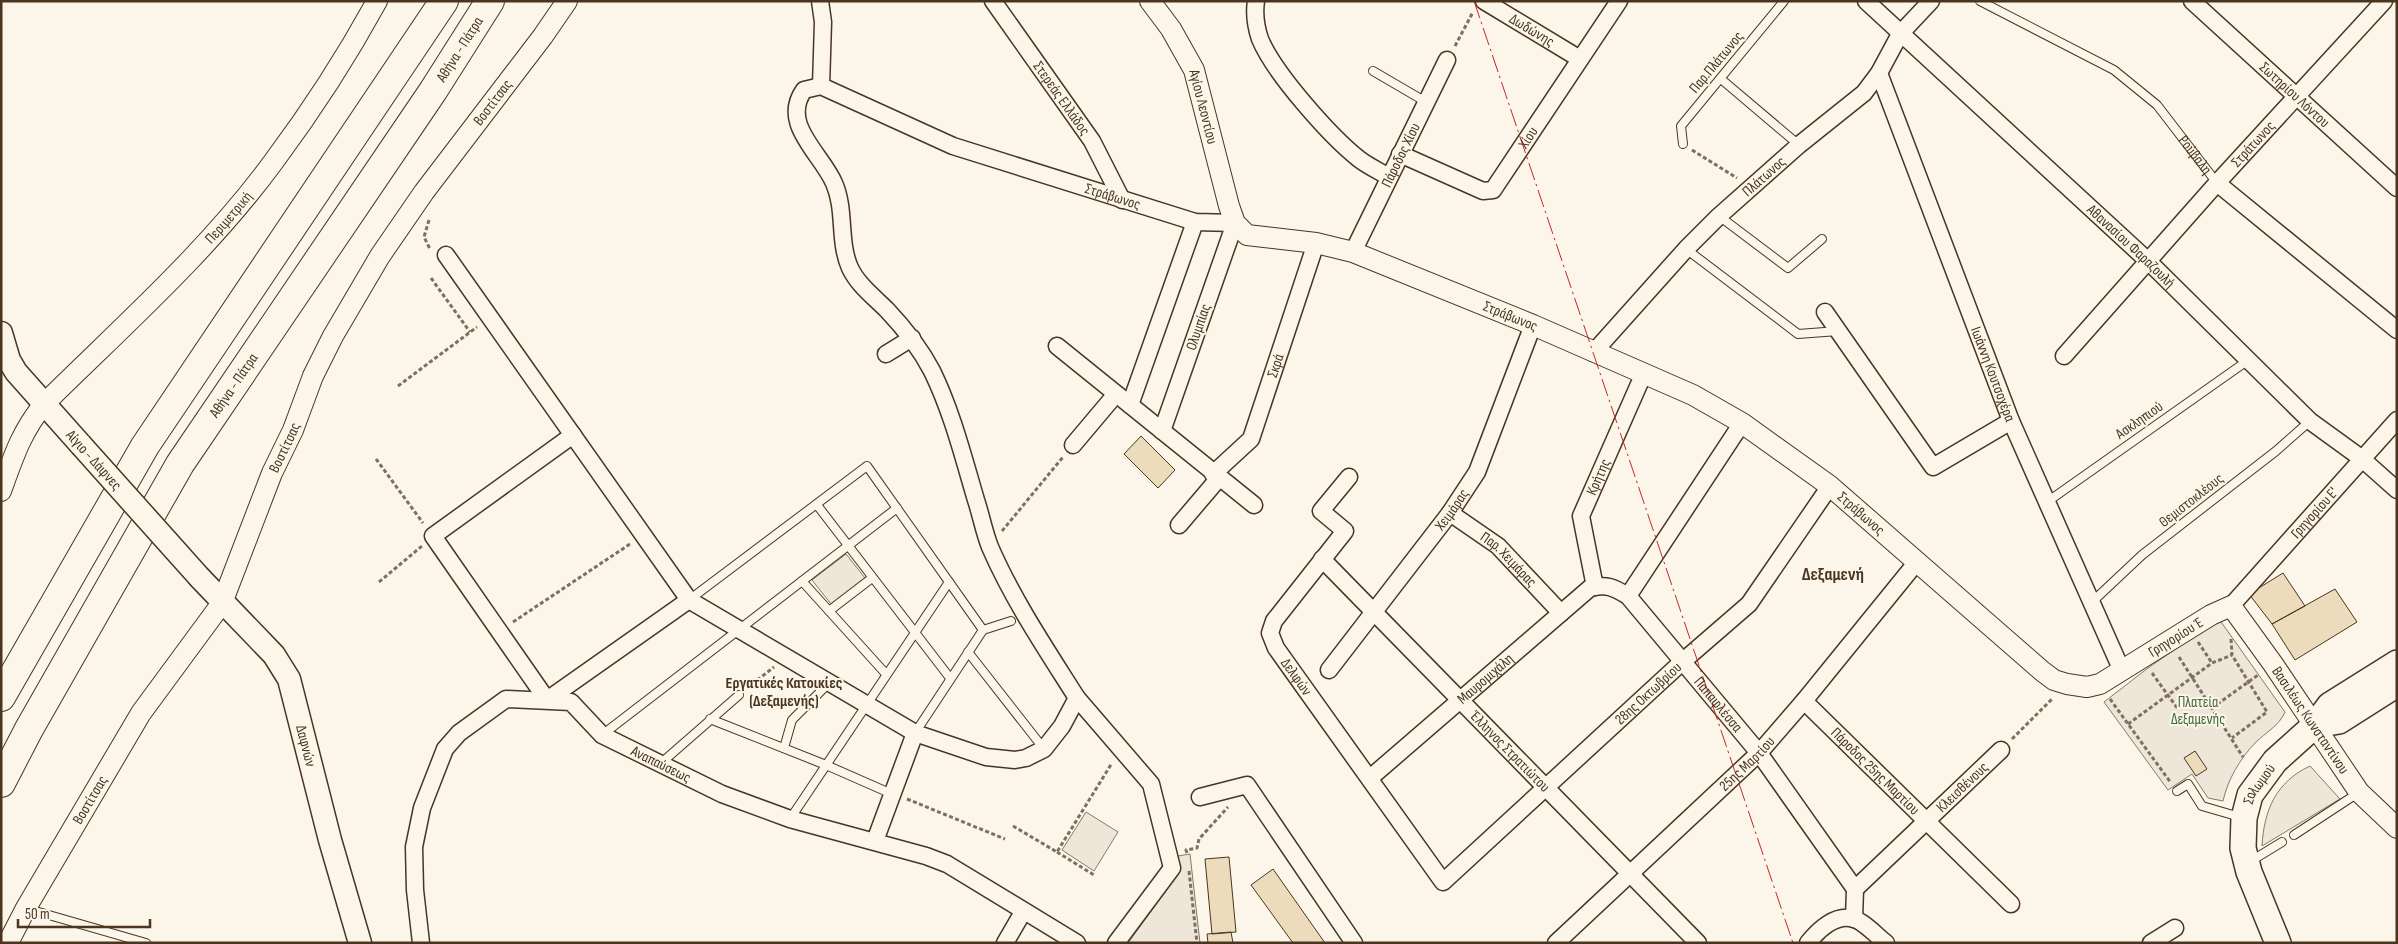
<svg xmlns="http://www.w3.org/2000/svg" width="2398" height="944" viewBox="0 0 2398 944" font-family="'Sofia Sans Condensed',sans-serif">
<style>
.green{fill:#ede6d9;stroke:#887966}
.building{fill:#ecdcbc;stroke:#4a3520}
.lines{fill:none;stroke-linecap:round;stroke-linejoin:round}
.service-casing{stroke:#4a3520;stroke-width:10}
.minor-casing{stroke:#4a3520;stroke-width:19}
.tertiary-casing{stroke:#4a3520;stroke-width:22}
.secondary-casing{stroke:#4a3520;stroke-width:25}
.primary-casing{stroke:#4a3520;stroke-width:28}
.motorway-casing{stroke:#4a3520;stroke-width:30}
.path{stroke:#7f6f5c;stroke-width:3;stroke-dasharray:4 2.5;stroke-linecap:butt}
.service{stroke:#fbf6e9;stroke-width:8}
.minor{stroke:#fbf6e9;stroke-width:16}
.tertiary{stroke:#fbf6e9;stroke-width:20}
.secondary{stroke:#fbf6e9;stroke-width:22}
.primary{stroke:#fbf6e9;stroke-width:25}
.motorway{stroke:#fbf6e9;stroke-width:28}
.secondary-bridge-casing{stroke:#4a3520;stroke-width:25;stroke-linecap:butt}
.secondary-bridge{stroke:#fbf6e9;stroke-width:22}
.power{stroke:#c62828;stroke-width:1;stroke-dasharray:18 4 2.5 4;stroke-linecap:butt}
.labels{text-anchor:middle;stroke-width:4;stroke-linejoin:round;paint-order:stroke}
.street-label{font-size:15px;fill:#4a3520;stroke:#fbf6e9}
.park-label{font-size:15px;fill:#436837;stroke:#fbf6e9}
.neighbourhood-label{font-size:16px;font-weight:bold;fill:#4a3520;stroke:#fbf6e9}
.quarter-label{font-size:18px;font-weight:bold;fill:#4a3520;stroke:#fbf6e9}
</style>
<rect width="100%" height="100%" fill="#fbf6e9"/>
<!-- green -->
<path class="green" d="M846 554 865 578 831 604 812 580Z
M2219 619 2285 712C2279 726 2266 732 2255 743 2240 759 2228 779 2223 801L2208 798 2192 774 2168 790 2104 702 2148 668Z
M2310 766 2340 799 2262 846C2264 810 2276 782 2310 766Z
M1086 812 1118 832 1094 871 1062 850Z
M1190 854 1200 943H1128L1179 873 1178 856Z"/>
<!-- building -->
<path class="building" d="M1141 436 1175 470 1158 488 1124 454Z
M2283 573 2305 606 2272 624 2249 594Z
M2335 589 2357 622 2295 660 2272 624Z
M2195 751 2207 769 2196 776 2184 758Z
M1229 857 1236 932 1212 934 1205 859Z
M1273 869 1325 943H1293L1251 885Z
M1231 932 1233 943H1208L1207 934Z"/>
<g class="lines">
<defs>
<g id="service">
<path id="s1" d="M1980 1 2114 70 2157 105 2217 183"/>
<path d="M1373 71 1426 102"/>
<path d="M1721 79 1799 145"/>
<path d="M1683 144 1681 126 1784 1"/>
<path d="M1719 216 1788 268 1822 239"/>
<path d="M1686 249 1798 334 1838 331"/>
<path d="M2047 502 2247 361"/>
<path d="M817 505 950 678"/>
<path d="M802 581 886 674"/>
<path d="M689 600 867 466 983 630 1011 621"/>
<path d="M2091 603 2142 555 2276 451 2310 421"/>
<path d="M829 611 872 578"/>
<path d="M968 652 1044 749"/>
<path d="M710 719 826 765 892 794"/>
<path d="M915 733 983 630"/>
<path d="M602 735 897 508"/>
<path d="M784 748 792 720 829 683"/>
<path d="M660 764 739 695"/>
<path d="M2177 791 2188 784 2202 806 2240 817"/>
<path d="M790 819 949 582"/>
<path d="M2294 835 2358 793"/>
<path d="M2251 861 2282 842"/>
<path d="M28 909 146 943"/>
</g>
<g id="minor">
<path d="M820 1 823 22 821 86"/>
<path id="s2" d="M993 1 1092 141 1122 200"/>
<path d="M1256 1C1254 14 1256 27 1260 39 1274 73 1330 136 1359 159 1368 166 1379 171 1389 177"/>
<path id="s3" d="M1484 1 1580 59"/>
<path id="s4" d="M1866 1 2148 261 2310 421 2361 458 2397 490"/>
<path id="s5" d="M2192 1 2397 188"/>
<path id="s6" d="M1879 73 2011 421 2122 671"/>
<path id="s7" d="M1400 154 1483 191 1493 190 1619 1"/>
<path d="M2217 183 2397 330"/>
<path id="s8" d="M1353 252 1447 60"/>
<path d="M446 255 689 600 547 700"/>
<path d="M1825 312 1933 467 2011 421"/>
<path d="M1057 346 1254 505"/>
<path id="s9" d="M1593 353 1686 249 1719 216 1799 145 1864 93 1879 73 1900 34 1931 1"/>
<path d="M886 354 912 338"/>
<path id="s10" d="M2064 356 2217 183 2384 1"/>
<path d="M1130 405 1195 222"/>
<path d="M1073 445 1116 394"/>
<path id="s11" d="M1213 474 1251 439 1316 243"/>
<path id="s12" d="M1349 477 1321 511 1345 531 1274 621 1270 633 1276 648 1443 882 1682 662 1749 604 1830 486"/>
<path id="s13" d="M1450 513 1498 546 1561 613"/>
<path d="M1179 525 1219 478"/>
<path id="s14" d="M1322 559 1698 943"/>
<path id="s15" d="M1595 587 1581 516 1644 373"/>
<path d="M1628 596 1742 423"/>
<path d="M689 600 915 733 986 757 1015 760 1026 758 1044 749 1062 726 1077 698 1151 784 1172 868 1116 943"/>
<path id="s16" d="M2231 606 2397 420"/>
<path id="s17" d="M1329 670 1450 513 1477 472 1533 325"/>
<path id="s18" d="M1077 698C1046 649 1013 600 990 547 984 532 981 515 976 500 963 456 952 412 932 371 920 348 905 329 887 310 874 297 858 285 850 268 838 241 846 210 834 183 821 153 780 124 804 90L821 86 953 146 1195 222 1235 223 1162 431"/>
<path d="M547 700 433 536 573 435"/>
<path id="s19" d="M1804 701 2011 904"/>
<path id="s20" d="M1370 778 1590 588C1607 584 1613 587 1628 596L1759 753 1855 889 1854 919"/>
<path d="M1200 797 1247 785 1354 943"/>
<path d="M875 841 915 733"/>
<path id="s21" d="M1855 889 2001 750"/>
<path id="s22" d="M421 943 415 890 414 847 422 808 445 749 459 733 506 699 571 702 602 735 722 794 790 819 926 856 947 864 1077 943"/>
<path d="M1005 943 1023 912"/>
<path id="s23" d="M1556 943 1759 753 1804 701 1916 563"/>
<path d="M1808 943C1818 930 1836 913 1854 919 1863 921 1878 937 1886 943"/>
<path d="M2151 943 2175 928"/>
</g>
<g id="tertiary">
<path id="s24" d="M1150 1 1171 29 1194 70 1229 206 1235 223 1247 235 1316 243 1353 252 1533 325 1693 395 1742 423 1830 486 2042 671 2054 680 2067 684 2087 687 2100 684 2211 615 2231 606 2273 664 2359 792 2397 828"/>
<path id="s25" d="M1 491C13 458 21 432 44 404 123 326 209 250 274 161 312 110 347 56 377 1"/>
<path id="s26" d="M8 943 26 908 141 713 222 603 272 473 293 430 313 376 333 336 380 256 424 192 543 36 567 1"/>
</g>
<g id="secondary">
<path d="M1 333 9 360 16 372 81 445"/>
<path id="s27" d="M200 578 274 655 289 679 330 840 360 943"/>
</g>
<g id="primary">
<path d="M2315 725 2339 721 2397 684"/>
<path id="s28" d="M2278 943 2249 872 2243 848 2244 818 2250 795 2275 761 2315 725 2330 705 2397 663"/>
</g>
<g id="motorway">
<path d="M1 697 145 446 444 1"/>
<path id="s29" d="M1 783 29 729 180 464 433 91 490 1"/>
</g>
</defs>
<!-- service casing -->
<use href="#service" class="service-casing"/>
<!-- minor casing -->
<use href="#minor" class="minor-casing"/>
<!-- tertiary casing -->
<use href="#tertiary" class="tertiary-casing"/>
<!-- secondary casing -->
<use href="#secondary" class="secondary-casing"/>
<!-- primary casing -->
<use href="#primary" class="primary-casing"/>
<!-- motorway casing -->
<use href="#motorway" class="motorway-casing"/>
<!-- path -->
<path class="path" d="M1455 46 1473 12
M1692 150 1737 178
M429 220 424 237 430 249
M431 278 470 332
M398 386 477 327
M376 459 423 523
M1002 531 1063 457
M379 582 422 546
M513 622 630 544
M2231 639 2232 655 2267 712 2232 738
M2198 642 2212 663
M2179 657 2243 757
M2152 673 2178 709
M747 688 774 667
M2110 699 2171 783
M2212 708 2258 675
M2128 724 2212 663 2232 655
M2012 739 2052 699
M907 799 1005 839
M1013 826 1057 852 1112 763
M1057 852 1094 875
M1187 853 1186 850 1197 848 1199 839 1228 807
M1189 871 1197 943"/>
<!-- service -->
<use href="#service" class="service"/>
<!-- minor -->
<use href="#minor" class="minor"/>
<!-- tertiary -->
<use href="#tertiary" class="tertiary"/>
<!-- secondary -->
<use href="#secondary" class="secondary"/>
<!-- primary -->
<use href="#primary" class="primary"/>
<!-- motorway -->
<use href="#motorway" class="motorway"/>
<defs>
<path id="secondary-bridge" d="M81 445 200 578"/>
</defs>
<!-- secondary-bridge casing -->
<use href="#secondary-bridge" class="secondary-bridge-casing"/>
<!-- secondary-bridge -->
<use href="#secondary-bridge" class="secondary-bridge"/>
<!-- power -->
<path class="power" d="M1474 1 1793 943"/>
</g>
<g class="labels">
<!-- street labels -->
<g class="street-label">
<text dy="5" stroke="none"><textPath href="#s3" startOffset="56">Δωδώνης</textPath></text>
<text dy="5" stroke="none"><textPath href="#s29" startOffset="866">Αθήνα - Πάτρα</textPath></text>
<text transform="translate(1716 62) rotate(-50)" y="5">Παρ.Πλάτωνος</text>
<text dy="5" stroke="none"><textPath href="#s5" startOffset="139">Σωτηρίου Λόντου</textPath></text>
<text dy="5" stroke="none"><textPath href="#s2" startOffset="119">Στερεάς Ελλάδος</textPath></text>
<text dy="5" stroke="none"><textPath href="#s26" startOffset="975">Βοστίτσας</textPath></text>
<text dy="5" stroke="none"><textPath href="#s24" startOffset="120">Αγίου Λεοντίου</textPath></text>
<text dy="5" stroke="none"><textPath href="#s7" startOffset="164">Χίου</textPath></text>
<text dy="5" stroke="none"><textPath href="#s10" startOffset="284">Στράτωνος</textPath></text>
<text dy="5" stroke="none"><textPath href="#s1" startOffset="269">Ρούβαλη</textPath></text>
<text dy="5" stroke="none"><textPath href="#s8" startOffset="108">Πάροδος Χίου</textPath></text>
<text dy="5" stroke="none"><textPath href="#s9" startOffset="246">Πλάτωνος</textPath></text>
<text dy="5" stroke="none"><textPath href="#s18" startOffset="1014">Στράβωνος</textPath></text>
<text dy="5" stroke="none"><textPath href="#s25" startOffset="360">Περιμετρική</textPath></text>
<text dy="5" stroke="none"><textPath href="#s4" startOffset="361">Αθανασίου Φαραζουλή</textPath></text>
<text dy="5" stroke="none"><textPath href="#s24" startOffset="535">Στράβωνος</textPath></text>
<text transform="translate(1198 327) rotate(-71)" y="5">Ολυμπίας</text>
<text dy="5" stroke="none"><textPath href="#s11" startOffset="129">Σκρά</textPath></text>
<text dy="5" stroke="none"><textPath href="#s6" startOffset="322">Ιωάννη Κουτσοχέρα</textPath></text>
<text dy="5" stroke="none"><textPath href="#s29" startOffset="461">Αθήνα - Πάτρα</textPath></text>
<text transform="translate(2139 420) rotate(-35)" y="5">Ασκληπιού</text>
<text dy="5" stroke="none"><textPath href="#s26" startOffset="570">Βοστίτσας</textPath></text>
<text transform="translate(94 460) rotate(48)" y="5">Αίγιο - Δάφνες</text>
<text dy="5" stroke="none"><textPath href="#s15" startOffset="115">Κρήτης</textPath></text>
<text transform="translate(2191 500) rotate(-38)" y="5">Θεμιστοκλέους</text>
<text dy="5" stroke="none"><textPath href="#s17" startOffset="202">Χειμάρας</textPath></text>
<text dy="5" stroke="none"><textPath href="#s16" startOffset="125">Γρηγορίου Ε'</textPath></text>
<text dy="5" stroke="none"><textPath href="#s24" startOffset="940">Στράβωνος</textPath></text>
<text dy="5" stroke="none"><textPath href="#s13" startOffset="75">Παρ. Χειμάρας</textPath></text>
<text dy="5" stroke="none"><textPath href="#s24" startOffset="1331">Γρηγορίου Έ</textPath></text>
<text dy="5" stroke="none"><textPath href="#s12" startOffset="254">Δελφών</textPath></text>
<text dy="5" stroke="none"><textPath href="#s20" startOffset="152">Μαυρομιχάλη</textPath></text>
<text dy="5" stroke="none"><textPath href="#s12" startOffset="785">28ης Οκτωβρίου</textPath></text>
<text dy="5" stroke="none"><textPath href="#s20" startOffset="472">Παπαφλέσσα</textPath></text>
<text dy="5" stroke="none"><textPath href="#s24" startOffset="1534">Βασιλέως Κωνσταντίνου</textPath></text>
<text dy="5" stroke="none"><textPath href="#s27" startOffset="204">Δαφνών</textPath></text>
<text dy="5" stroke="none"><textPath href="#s14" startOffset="269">Έλληνος Στρατιώτου</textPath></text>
<text dy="5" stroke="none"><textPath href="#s23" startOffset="262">25ης Μαρτίου</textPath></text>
<text dy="5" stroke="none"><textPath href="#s22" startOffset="455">Αναπαύσεως</textPath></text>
<text dy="5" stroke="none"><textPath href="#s19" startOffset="100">Πάροδος 25ης Μαρτίου</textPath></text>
<text dy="5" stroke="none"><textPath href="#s28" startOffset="169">Σολωμού</textPath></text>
<text dy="5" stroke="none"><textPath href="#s21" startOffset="148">Κλεισθένους</textPath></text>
<text dy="5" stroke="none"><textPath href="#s26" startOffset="165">Βοστίτσας</textPath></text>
</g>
<!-- park labels -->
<g class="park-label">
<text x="2198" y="707">Πλατεία<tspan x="2198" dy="17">Δεξαμενής</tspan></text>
</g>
<!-- neighbourhood labels -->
<g class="neighbourhood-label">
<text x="784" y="688">Εργατικές Κατοικίες<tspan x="784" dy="18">(Δεξαμενής)</tspan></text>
</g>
<!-- quarter labels -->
<g class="quarter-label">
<text x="1833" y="580">Δεξαμενή</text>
</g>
</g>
<!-- border -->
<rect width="2398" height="944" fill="none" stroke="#4a3520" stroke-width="5"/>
<!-- scale -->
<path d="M18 919v8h132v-8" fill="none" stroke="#4a3520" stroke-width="2.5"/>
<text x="25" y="919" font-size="15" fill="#4a3520" stroke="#fbf6e9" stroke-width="4" paint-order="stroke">50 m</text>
</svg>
